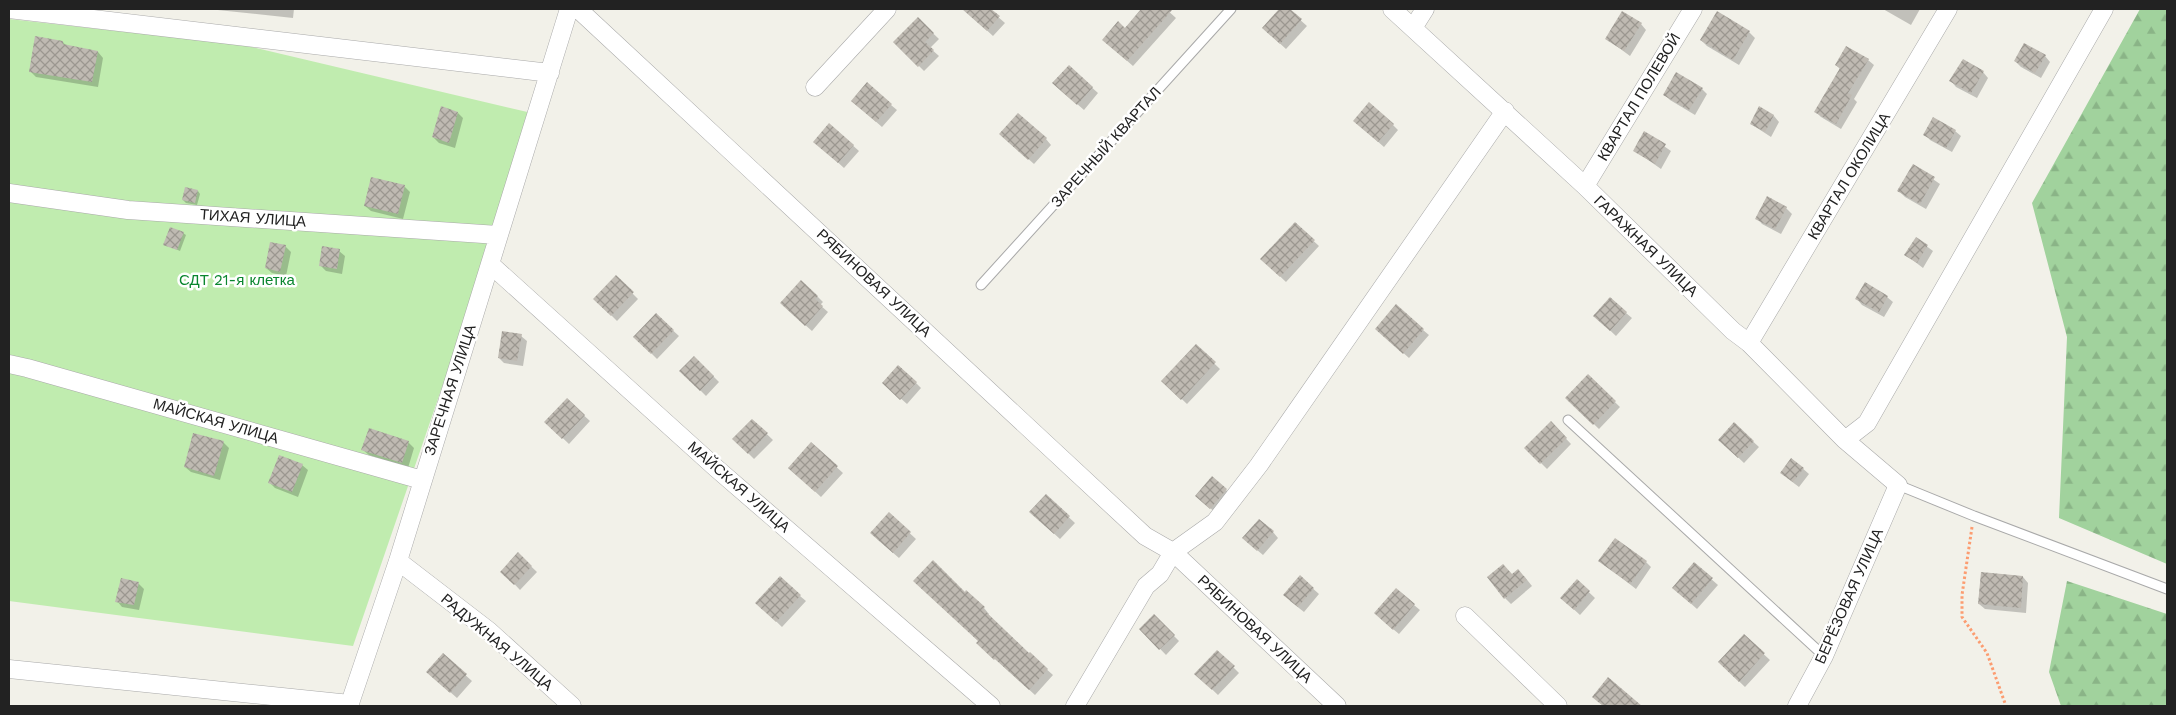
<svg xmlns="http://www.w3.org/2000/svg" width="2176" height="715" viewBox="0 0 2176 715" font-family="'Work Sans',sans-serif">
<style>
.grass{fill:#c0ecaf}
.forest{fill:url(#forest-firs)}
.shadow{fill:#0003}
.building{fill:url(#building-cross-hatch)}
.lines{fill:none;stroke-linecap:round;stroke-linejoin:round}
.lane-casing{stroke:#a9a9a9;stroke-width:11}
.street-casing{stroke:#a9a9a9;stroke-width:19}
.path{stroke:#fc9c70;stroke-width:3;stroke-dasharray:2.5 2.5;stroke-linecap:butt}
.lane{stroke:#fff;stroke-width:9}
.street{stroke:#fff;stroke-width:18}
.labels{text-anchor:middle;stroke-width:5;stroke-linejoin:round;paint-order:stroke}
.street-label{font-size:15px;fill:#222;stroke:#fff}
.park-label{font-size:15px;fill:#0a862f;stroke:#fff}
</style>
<defs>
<pattern id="forest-firs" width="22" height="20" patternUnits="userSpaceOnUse" patternTransform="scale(1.25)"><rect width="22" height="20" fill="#a1d29d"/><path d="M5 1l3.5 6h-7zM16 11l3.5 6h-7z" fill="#8ab487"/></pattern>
<pattern id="building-cross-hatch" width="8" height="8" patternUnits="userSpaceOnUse" patternTransform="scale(1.25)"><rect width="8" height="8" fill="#bfbab2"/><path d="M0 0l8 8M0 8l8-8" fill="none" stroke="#9b9790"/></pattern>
</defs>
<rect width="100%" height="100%" fill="#f2f1e9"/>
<!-- grass -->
<path class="grass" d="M9 19 243 45 536 114 353 646 9 601Z"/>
<!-- forest -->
<path class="forest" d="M2140 9H2167V564L2059 518 2067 337 2032 203Z
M2067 581 2167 614V706H2061L2049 672Z"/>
<!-- shadow -->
<path class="shadow" d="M208 9H294L293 18Z
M973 9H989L1005 23 993 36 969 14Z
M1143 9H1166L1176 18 1133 66 1109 45Z
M1280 9H1288L1307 26 1286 49 1263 28Z
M1883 9H1920L1911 25Z
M918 19 939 39 930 48 939 56 924 71 895 42Z
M1641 24 1646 30 1630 56 1607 39Z
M1749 32 1755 38 1739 65 1707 46 1701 40Z
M63 42 67 47 98 52 103 58 98 87 36 77 30 71Z
M2045 56 2050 62 2041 78 2021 67 2015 61Z
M1868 60 1874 65 1854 99 1857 102 1841 129 1821 117 1816 112 1840 69 1836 65Z
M1069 67 1098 93 1084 110 1060 89Z
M1983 72 1988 78 1977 98 1956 87 1951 81Z
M1702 89 1707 94 1695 115 1670 100 1665 95Z
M891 105 897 110 882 127 858 106Z
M458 113 463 118 455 148 439 143 433 137Z
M1774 116 1779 122 1771 137 1751 124Z
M830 125 859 151 844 168 821 147Z
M1393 125 1398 130 1384 147 1360 126Z
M1955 131 1961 136 1952 152 1930 140 1925 134Z
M1645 133 1671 151 1661 169 1634 150Z
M1046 139 1051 145 1034 164 1007 140Z
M1914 166 1940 184 1926 209 1905 197 1899 191Z
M404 186 410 192 403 219 371 211 365 206Z
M198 191 200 194 197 205 186 203 183 200Z
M1786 208 1792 214 1781 234 1762 224 1757 218Z
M1295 224 1319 246 1286 282 1262 259Z
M183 233 186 235 180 251 164 244Z
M1917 239 1933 251 1923 268 1906 255Z
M285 246 291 252 286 276 272 273 266 268Z
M339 251 345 256 342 274 326 271 320 265Z
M616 277 638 299 617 321 595 299Z
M817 296 823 302 820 305 828 312 812 331 787 309Z
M1887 297 1893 302 1884 317 1862 305 1857 299Z
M1626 313 1632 318 1616 336 1600 321Z
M656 315 679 336 657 359 635 337Z
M1423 330 1429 335 1409 358 1382 334Z
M521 336 527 341 523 366 504 363 499 358Z
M1196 346 1220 369 1187 404 1163 381Z
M694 357 719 382 706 396 681 371Z
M899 366 921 388 907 404 889 388Z
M1588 376 1620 407 1599 429 1567 398Z
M567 400 590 421 569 444 546 422Z
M752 420 773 440 754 459 734 439Z
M1551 423 1571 444 1547 469 1526 448Z
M1734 424 1759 447 1744 463 1719 439Z
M223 442 229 448 220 480 191 472 185 467Z
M408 442 414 448 408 468 369 455 363 450Z
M811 444 843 473 821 497 795 473Z
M1792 459 1809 474 1799 487 1787 478Z
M302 465 308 470 298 497 275 488 270 483Z
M1226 490 1231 495 1216 513 1203 502Z
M1046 496 1075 523 1060 539 1037 518Z
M889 514 916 539 899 558 877 539Z
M1273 532 1278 538 1263 555 1250 544Z
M518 554 537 572 520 590 502 571Z
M1600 561 1646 562 1651 567 1636 589Z
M1694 564 1718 585 1697 609 1679 593Z
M1512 576H1524L1532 586 1511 604 1505 598Z
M1300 577 1319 594 1304 612 1290 601Z
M2023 577 2028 583 2026 613 1985 609 1979 604Z
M1577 581 1595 598 1580 615 1568 604Z
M138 583 144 589 139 610 122 607 117 601Z
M965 593 984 608 989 614 987 616 1053 675 1035 695 984 649Z
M800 596 806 601 782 627 757 603Z
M1414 605 1420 610 1399 634 1381 619Z
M1154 616 1179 641 1166 655 1141 629Z
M1744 636 1770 660 1745 687 1719 662Z
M1217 651 1239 673 1218 695 1196 674Z
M443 655 472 681 457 698 433 677Z"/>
<!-- building -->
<path class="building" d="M962 9H991L1000 16 987 31Z
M1141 9H1173L1127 61 1102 40 1118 21 1125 28Z
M1279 9H1290L1302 19 1280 44 1262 28Z
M1622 11 1642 23 1624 51 1605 39Z
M1717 11 1750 31 1733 60 1700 40Z
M918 17 934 33 925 42 934 50 918 67 893 42Z
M35 36 63 41V44L98 51 92 82 29 72Z
M2024 43 2046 55 2035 73 2014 61Z
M1846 46 1869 59 1848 93 1852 95 1836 124 1814 112 1840 68 1835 65Z
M1963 59 1984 71 1971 93 1949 81Z
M1069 65 1093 87 1077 105 1052 83Z
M1676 72 1703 88 1689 110 1663 95Z
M867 82 892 104 876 122 851 101Z
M1369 102 1394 124 1378 142 1353 121Z
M441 106 458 112 449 143 432 137Z
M1759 106 1774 115 1765 132 1750 124Z
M1018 113 1047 138 1028 160 999 134Z
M1933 117 1956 130 1946 148 1923 135Z
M829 123 854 145 838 163 813 142Z
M1644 131 1666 144 1655 164 1633 151Z
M1913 164 1935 177 1920 204 1897 191Z
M371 177 405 185 398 214 364 206Z
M185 187 198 190 195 203 182 200Z
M1767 196 1787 207 1775 229 1755 219Z
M1295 222 1315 240 1280 277 1260 259Z
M170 227 184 232 177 250 163 245Z
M1916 237 1928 245 1917 263 1904 255Z
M270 242 286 245 280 272 265 268Z
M322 246 340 249 337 269 319 266Z
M616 275 634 292 611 316 593 299Z
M801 280 818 296 815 299 823 306 805 326 780 303Z
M1865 282 1888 296 1879 312 1855 299Z
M1610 297 1627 312 1610 331 1593 316Z
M1396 304 1424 329 1403 354 1375 329Z
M656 313 674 330 651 354 633 337Z
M502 331 522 334 517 361 498 358Z
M1196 344 1216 362 1181 400 1161 381Z
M694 356 714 376 700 391 679 371Z
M898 365 917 382 900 400 882 383Z
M1588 374 1616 401 1593 425 1565 398Z
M567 398 585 415 562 439 544 422Z
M752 419 768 433 748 454 732 439Z
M1551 421 1567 438 1540 464 1524 448Z
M1734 422 1754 441 1738 458 1718 440Z
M369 428 409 441 402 463 361 450Z
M193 433 224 441 214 476 184 467Z
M811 442 838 466 815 492 788 468Z
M279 455 303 464 292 492 268 483Z
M1791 458 1804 468 1793 482 1780 473Z
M1212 476 1227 489 1210 509 1195 496Z
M1046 494 1070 516 1054 534 1029 512Z
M889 512 911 532 893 553 870 533Z
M1259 519 1274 531 1257 551 1242 538Z
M1615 538 1647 561 1630 584 1598 561Z
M518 552 532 566 514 585 500 572Z
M933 560 965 592 966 590 985 607 983 609 1029 653 1030 652 1048 669 1029 690 995 659 994 660 976 643 978 641 913 581Z
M1694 562 1713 578 1691 604 1672 588Z
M1503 564 1512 574 1518 569 1527 580 1504 599 1487 577Z
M1981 572 2023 576 2021 608 1978 604Z
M1300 575 1314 588 1298 607 1283 595Z
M780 576 801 595 776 622 755 603Z
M121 578 139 582 134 605 115 602Z
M1577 579 1590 591 1574 610 1560 598Z
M1396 588 1415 604 1393 630 1374 613Z
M1154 614 1175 635 1159 650 1139 629Z
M1744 634 1765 653 1739 682 1718 662Z
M1217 650 1235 666 1212 690 1194 674Z
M443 653 467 674 450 693 426 672Z
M1608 677 1642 706H1603L1592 697Z"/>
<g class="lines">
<defs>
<path id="lane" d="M981 285 1231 9
M1568 420 1824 656
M1898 485 1974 516 2167 589"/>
<path id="street" d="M9 9 550 73
M578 9 1145 536 1173 552 1215 522 1259 465 1505 111
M1392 9 1585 186 1733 331 1749 343 1845 440 1898 485 1824 656 1797 706
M1413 28 1425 9
M815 87 887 9
M1585 186 1693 9
M9 193 128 210 498 235
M490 264 716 468 991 706
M1749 343 1948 9
M9 364 27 368 422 480
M1845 440 1867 423 2104 9
M398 561 489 631 572 706
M1465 616 1558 706
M9 669 350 704
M349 706 398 561 569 9
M1075 706 1146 586 1160 574 1173 552 1337 706"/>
</defs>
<!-- lane casing -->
<use href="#lane" class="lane-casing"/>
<!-- street casing -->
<use href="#street" class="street-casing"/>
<!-- path -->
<path class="path" d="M1972 527 1962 595V617L1987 653 2006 706"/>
<!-- lane -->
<use href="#lane" class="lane"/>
<!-- street -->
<use href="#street" class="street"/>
</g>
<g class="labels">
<!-- street labels -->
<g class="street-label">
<text transform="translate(1639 97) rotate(-59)" y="5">КВАРТАЛ ПОЛЕВОЙ</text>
<text transform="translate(1106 147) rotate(-48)" y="5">ЗАРЕЧНЫЙ КВАРТАЛ</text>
<text transform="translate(1849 176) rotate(-59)" y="5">КВАРТАЛ ОКОЛИЦА</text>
<text transform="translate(253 218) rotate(4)" y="5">ТИХАЯ УЛИЦА</text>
<text transform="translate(1646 246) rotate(44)" y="5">ГАРАЖНАЯ УЛИЦА</text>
<text transform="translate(874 283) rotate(43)" y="5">РЯБИНОВАЯ УЛИЦА</text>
<text transform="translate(450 390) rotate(-72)" y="5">ЗАРЕЧНАЯ УЛИЦА</text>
<text transform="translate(216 421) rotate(16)" y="5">МАЙСКАЯ УЛИЦА</text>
<text transform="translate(739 487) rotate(41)" y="5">МАЙСКАЯ УЛИЦА</text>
<text transform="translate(1849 596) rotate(-66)" y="5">БЕРЁЗОВАЯ УЛИЦА</text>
<text transform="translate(1255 629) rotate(43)" y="5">РЯБИНОВАЯ УЛИЦА</text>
<text transform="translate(497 642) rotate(40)" y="5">РАДУЖНАЯ УЛИЦА</text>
</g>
<!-- park labels -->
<g class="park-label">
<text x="237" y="285">СДТ 21-я клетка</text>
</g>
</g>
<!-- border -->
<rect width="2176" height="715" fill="none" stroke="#222222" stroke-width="20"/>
</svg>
